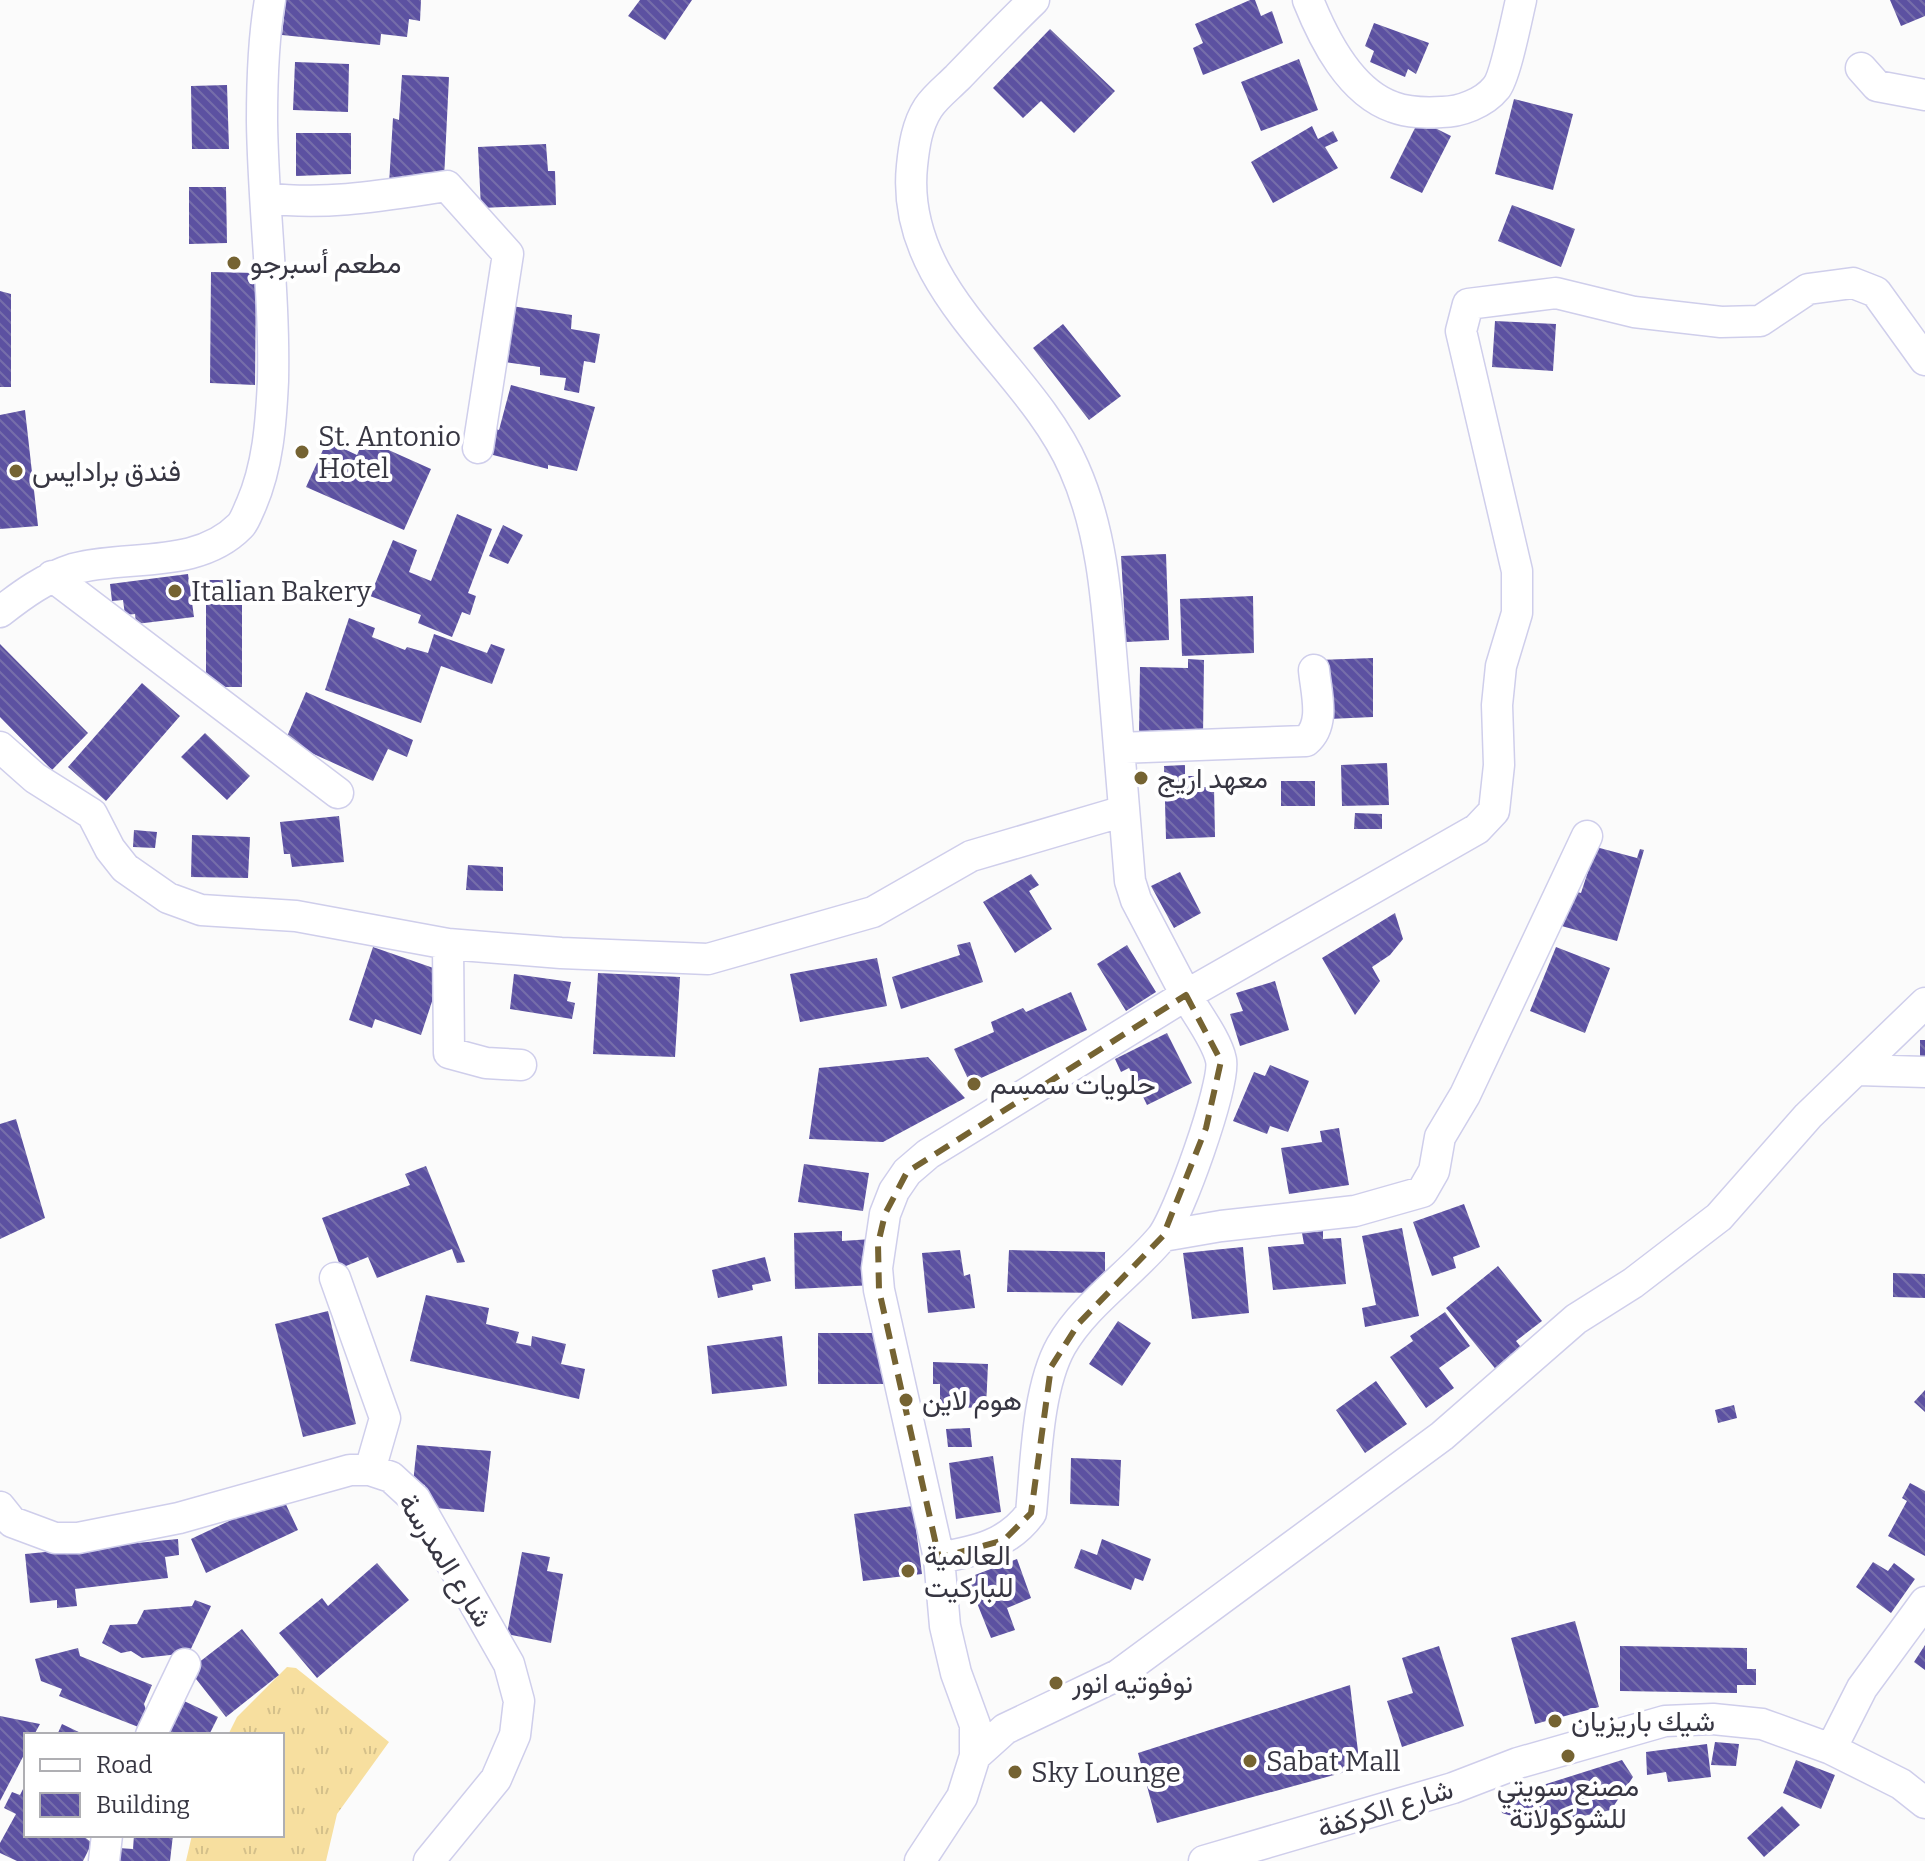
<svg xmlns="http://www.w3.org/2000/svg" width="1925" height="1861" viewBox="0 0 1925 1861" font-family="Bitter,Vazirmatn,serif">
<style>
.grass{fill:url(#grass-tufts)}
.building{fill:url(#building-back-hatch)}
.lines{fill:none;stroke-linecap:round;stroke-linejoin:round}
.minor-casing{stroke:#cfceeb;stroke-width:33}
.minor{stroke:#fff;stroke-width:30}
.marked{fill:none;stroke:#756332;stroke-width:6;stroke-dasharray:16 10;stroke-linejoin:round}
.poi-dot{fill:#756332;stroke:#fff;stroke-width:3}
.labels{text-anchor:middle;stroke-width:8;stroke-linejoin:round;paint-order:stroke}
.poi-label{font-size:28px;fill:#373642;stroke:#fff;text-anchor:start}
.street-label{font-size:28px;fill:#373642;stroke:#fff}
</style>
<defs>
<pattern id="grass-tufts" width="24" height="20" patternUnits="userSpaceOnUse" patternTransform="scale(2)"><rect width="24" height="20" fill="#f7df9f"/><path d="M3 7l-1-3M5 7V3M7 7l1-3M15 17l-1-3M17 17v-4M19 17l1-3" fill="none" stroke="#d4c08a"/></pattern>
<pattern id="building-back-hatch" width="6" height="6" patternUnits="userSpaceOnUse" patternTransform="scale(2)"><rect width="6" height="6" fill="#5c51a1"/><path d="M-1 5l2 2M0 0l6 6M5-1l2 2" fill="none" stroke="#766eaa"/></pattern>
</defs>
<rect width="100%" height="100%" fill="#fbfbfb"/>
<!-- grass -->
<path class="grass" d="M287 1667 296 1668 389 1742 337 1814 326 1861H186L192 1835H282V1735H228L237 1717Z"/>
<!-- building -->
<path class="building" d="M286 0H421L420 21 409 19 407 37 381 34 380 45 282 35Z
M640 0H692L665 40 628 16Z
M1250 0H1255L1261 16 1272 11 1283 43 1203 75 1193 48 1203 43 1195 24Z
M1890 0H1925V16L1901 26Z
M1374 23 1429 43 1416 74 1408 69 1405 77 1370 62 1374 51 1365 46Z
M1050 29 1115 91 1074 133 1041 101 1023 118 993 88Z
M1299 59 1318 110 1261 131 1241 82Z
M295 62 349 64 348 112 293 110Z
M402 75 449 77 444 179 389 184 393 118 399 120Z
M227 85 229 149H192L191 86Z
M1514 99 1573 114 1553 190 1495 174Z
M1419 120 1451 136 1422 193 1390 178Z
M1312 126 1318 139 1333 131 1338 141 1325 147 1338 168 1273 203 1251 162Z
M296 133H351V174L296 176Z
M546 144 548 171H555L556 205 481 208 478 147Z
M189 187H226L227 243 189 244Z
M1512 205 1575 229 1561 267 1498 241Z
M211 272 256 273 255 385 210 383Z
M0 291 11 294V387H0Z
M505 305 572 315 571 329 600 334 595 363 584 361 579 393 564 390 566 378 540 375V367L497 361Z
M1495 321 1556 324 1553 371 1492 367Z
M1063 324 1121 396 1089 420 1033 348Z
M511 385 595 407 577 471 548 465V469L481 452 487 426 499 430Z
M25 410 38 526 0 529V415Z
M364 439 431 469 404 530 306 487 327 441 357 455Z
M457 514 492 529 468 593 476 596 470 615 462 612 452 637 418 623 421 615 370 596 393 540 417 550 409 572 431 581Z
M503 525 523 535 508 564 489 556Z
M1166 554 1169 640 1126 642 1121 556Z
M188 574 194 617 136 624 135 614 125 615 123 600 112 601 110 584Z
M206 580H242V687H206Z
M1253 596 1254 653 1182 656 1180 599Z
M349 618 375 628 372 637 405 650 407 647 428 653 434 634 487 653 491 644 505 649 492 684 441 666 421 723 325 690Z
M0 644 88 733 52 770 0 717Z
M1373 658V717L1329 719 1318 660Z
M1188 659 1204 660 1203 737 1139 735 1140 667 1188 668Z
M142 683 180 716 106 801 68 767Z
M306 692 413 740 407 757 388 749 373 781 285 741Z
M205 733 250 776 227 800 181 757Z
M1387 763 1389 805 1342 806 1341 765Z
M1185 765V776H1198L1200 787H1214L1215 837 1166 839 1164 766Z
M1281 781H1315V806H1281Z
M1355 813 1382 814V829H1354Z
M339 816 344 862 292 867 290 854H284L280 822Z
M134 830 157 832 155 848 133 847Z
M192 835 250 837 248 878 191 877Z
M1596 847 1637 858 1640 849 1644 850 1617 941 1554 924 1564 889 1581 893Z
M468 865 503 867V891L466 890Z
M1180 872 1201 913 1174 928 1151 886Z
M1031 874 1039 885 1029 891 1052 929 1015 953 983 902Z
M1395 913 1403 939 1390 955 1372 967 1380 981 1355 1015 1322 958Z
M970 942 983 982 901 1009 892 977 960 955 957 945Z
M1127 945 1156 992 1126 1011 1097 964Z
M373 947 442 971 421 1035 375 1019 372 1028 349 1020Z
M1556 947 1610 968 1585 1033 1530 1011Z
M877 958 887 1006 800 1022 790 974Z
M598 973 680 977 675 1057 593 1054Z
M514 974 571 982 567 1001 575 1003 572 1019 510 1009Z
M1275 981 1289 1030 1240 1046 1230 1014 1243 1011 1236 993Z
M1071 992 1087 1030 970 1083 954 1049 994 1032 991 1022 1023 1008 1026 1012Z
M1167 1033 1192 1083 1147 1105 1129 1068 1121 1072 1115 1059Z
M1920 1040H1925V1059H1920Z
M928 1057 965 1098 883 1142 809 1139 819 1068Z
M1270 1065 1309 1081 1288 1132 1270 1126 1267 1134 1233 1121 1254 1072 1265 1076Z
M16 1119 45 1218 0 1239V1124Z
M1339 1128 1349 1185 1289 1194 1281 1148 1322 1142 1320 1131Z
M804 1164 869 1173 863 1211 798 1202Z
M426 1166 465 1262 457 1263 452 1249 377 1278 368 1257 341 1268 322 1218 410 1185 405 1174Z
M1464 1204 1480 1247 1453 1257 1456 1268 1432 1276 1413 1222Z
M1402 1228 1419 1316 1365 1327 1362 1308 1376 1305 1362 1236Z
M842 1231V1241L872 1239 874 1285 795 1289 794 1233Z
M1323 1231V1239L1341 1238 1346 1284 1273 1290 1268 1247 1304 1244 1302 1233Z
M1243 1247 1249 1313 1192 1319 1183 1253Z
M960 1250 964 1276 970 1274 975 1308 928 1313 922 1253Z
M1009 1250 1105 1252V1293L1007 1292Z
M765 1257 771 1281 752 1285 753 1290 718 1298 712 1270Z
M1498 1266 1542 1321 1516 1341 1524 1351 1498 1372 1446 1308Z
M1893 1273 1925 1274V1298L1893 1297Z
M426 1295 489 1308 486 1324 519 1332 516 1343 531 1346 532 1336 566 1344 561 1364 585 1369 579 1399 410 1361Z
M328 1311 356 1424 303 1437 275 1324Z
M1445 1312 1470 1346 1439 1368 1454 1388 1426 1408 1390 1357 1413 1341 1410 1336Z
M1118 1321 1151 1343 1122 1386 1089 1364Z
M818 1333H885V1384H818Z
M782 1336 787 1386 712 1394 707 1346Z
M933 1362 988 1364 986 1408 940 1407V1384H933Z
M1376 1381 1407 1424 1365 1453 1336 1410Z
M1925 1390V1412L1914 1402Z
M1734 1405 1737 1418 1718 1423 1715 1410Z
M970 1428 972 1447H948L946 1429Z
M417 1445 491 1451 484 1512 423 1507 425 1485 413 1483Z
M993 1456 1001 1512 956 1519 949 1463Z
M1071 1458 1121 1460 1119 1506 1070 1504Z
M1910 1483 1925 1491V1556L1888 1536 1907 1501 1902 1498Z
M282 1496 298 1530 206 1573 191 1539Z
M913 1506 922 1574 863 1581 854 1514Z
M178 1539 179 1555 165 1557 168 1578 75 1589 77 1606 57 1608V1600L30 1603 25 1554Z
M1102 1539 1151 1559 1143 1581 1135 1578 1131 1590 1074 1568 1081 1549 1097 1555Z
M522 1552 550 1557 547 1571 563 1574 551 1643 507 1634Z
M1017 1559 1031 1598 1007 1608 1015 1630 991 1638 967 1578Z
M1873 1562 1888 1571 1894 1563 1915 1579 1891 1613 1856 1587Z
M377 1563 409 1600 317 1678 279 1633 322 1598 328 1606Z
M195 1600 211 1606 189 1653 142 1658 131 1651 121 1653 102 1643 110 1625 137 1624 144 1610 192 1606Z
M1575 1621 1599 1707 1535 1724 1511 1638Z
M242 1629 279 1675 226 1717 189 1670Z
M1925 1645V1670L1914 1662Z
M1439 1646 1464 1726 1402 1747 1387 1701 1413 1693 1402 1658Z
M1620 1646 1747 1648V1669H1756V1685H1737V1693L1620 1691Z
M78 1648 80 1656 152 1685 144 1704 147 1713 141 1728 59 1696 62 1689 41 1681 35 1659Z
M1350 1685 1360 1768 1157 1823 1138 1753Z
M184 1701 218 1717 209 1735H166Z
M0 1716 40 1724 34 1735H26V1751L0 1801Z
M62 1724 85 1735H57Z
M1715 1742 1739 1744 1736 1766 1711 1765Z
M1707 1744 1711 1777 1668 1782 1666 1772 1647 1775 1646 1752Z
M1622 1760 1633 1777 1611 1810 1541 1825 1502 1813 1499 1799Z
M1796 1760 1835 1775 1821 1809 1783 1793Z
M26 1783V1835H82L92 1843 83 1861H17L0 1853V1843L16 1814 4 1808 12 1792 20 1795Z
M1782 1806 1800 1825 1764 1857 1747 1838Z
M134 1835H173L170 1861H117L118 1848 133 1849Z"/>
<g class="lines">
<defs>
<path id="minor" d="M1308 0C1324 40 1350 92 1393 107 1409 113 1425 113 1442 112 1460 112 1484 103 1496 88 1505 78 1517 17 1521 0
M1861 68 1877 86 1925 95
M266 198C327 206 386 195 447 186L508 254 478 448
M52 576 338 793
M0 612C23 594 45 578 73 569 126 554 197 570 240 526 245 521 248 511 251 505 268 466 271 423 273 381 275 294 263 207 262 121 262 80 263 40 270 0
M0 747 35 778 92 814 110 849 125 868 168 898 201 910 296 916 448 944 561 953 708 959 873 912 971 856 1124 811
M1119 748 1306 741C1326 724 1316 693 1314 670
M448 944 449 1053 486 1063 521 1065
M1858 1070 1925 1072
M1163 1236 1221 1226 1355 1211 1422 1192 1434 1171 1440 1137 1465 1095 1587 836
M335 1278 385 1418 370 1470
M0 1507 12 1522 55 1538H78L179 1518 350 1470H370L391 1477 415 1499 509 1664 519 1701 515 1735 496 1779 429 1861
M939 1558C976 1551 1008 1545 1031 1513 1036 1463 1037 1389 1061 1346 1085 1304 1130 1275 1161 1238 1178 1218 1226 1084 1221 1060 1217 1040 1196 1013 1186 995L1477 829 1494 811 1499 765 1497 705 1501 666 1517 613V571L1461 331 1468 304 1556 293 1634 312 1721 322 1760 321 1808 289 1853 283 1876 292 1925 360
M151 1735 185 1664
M1831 1749 1862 1688 1925 1602
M975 1756 1005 1729 1118 1675 1442 1436 1576 1319 1633 1283 1719 1217 1808 1116 1925 1003
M104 1861 107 1835
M920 1861 962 1797 975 1756V1725L956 1673 945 1626 939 1558 879 1290 877 1268 885 1214 894 1191 907 1172 928 1154 1186 995 1136 900 1130 881C1124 812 1119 744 1113 675 1107 605 1103 533 1074 468 1029 364 899 291 912 166 914 146 917 125 928 108 935 97 948 87 957 78 983 51 1008 25 1034 0
M1204 1861 1453 1788 1518 1763 1665 1721 1713 1719 1762 1724 1831 1749 1901 1784 1925 1803"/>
</defs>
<!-- minor casing -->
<use href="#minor" class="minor-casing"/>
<!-- minor -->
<use href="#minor" class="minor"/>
</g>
<!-- marked area -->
<path class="marked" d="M1186 995 1221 1061 1206 1128 1163 1236 1079 1323 1051 1367 1031 1513 1004 1540 939 1558 879 1290 878 1244 885 1214 907 1172Z"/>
<!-- markers -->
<g class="poi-dot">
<circle cx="234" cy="263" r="8"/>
<circle cx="302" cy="452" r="8"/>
<circle cx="16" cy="471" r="8"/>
<circle cx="175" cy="591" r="8"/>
<circle cx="1141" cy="778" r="8"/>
<circle cx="974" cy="1084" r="8"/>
<circle cx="906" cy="1400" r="8"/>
<circle cx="908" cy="1571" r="8"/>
<circle cx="1056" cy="1683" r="8"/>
<circle cx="1555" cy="1721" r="8"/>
<circle cx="1568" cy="1756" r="8"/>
<circle cx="1250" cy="1761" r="8"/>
<circle cx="1015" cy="1772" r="8"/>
</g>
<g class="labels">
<!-- poi labels -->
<g class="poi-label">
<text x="250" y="273">مطعم أسبرجو</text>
<text x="318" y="446">St. Antonio<tspan x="318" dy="32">Hotel</tspan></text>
<text x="32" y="481">فندق برادايس</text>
<text x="191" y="601">Italian Bakery</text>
<text x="1157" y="788">معهد اريج</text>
<text x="990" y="1094">حلويات سمسم</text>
<text x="922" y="1410">هوم لاين</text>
<text x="924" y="1565">العالمية<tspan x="924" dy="32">للباركيت</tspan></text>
<text x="1072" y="1693">نوفوتيه انور</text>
<text x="1571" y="1731">شيك باريزيان</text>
<text x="1266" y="1771">Sabat Mall</text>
<text x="1031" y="1782">Sky Lounge</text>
<text x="1568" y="1796" text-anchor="middle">مصنع سويتي<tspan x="1568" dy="32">للشوكولاتة</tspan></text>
</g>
<!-- street labels -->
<g class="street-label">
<text transform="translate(446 1560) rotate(58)" y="10">شارع المدرسة</text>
<text transform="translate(1385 1808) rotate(-17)" y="10">شارع الكركفة</text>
</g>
</g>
<!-- legend -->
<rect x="24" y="1733" width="260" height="104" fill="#ffffff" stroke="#afafb3" stroke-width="2"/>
<rect x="40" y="1759" width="40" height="12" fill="#ffffff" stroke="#afafb3" stroke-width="2"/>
<text x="96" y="1773" font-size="24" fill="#373642">Road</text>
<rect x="40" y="1793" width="40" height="24" fill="url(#building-back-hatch)" stroke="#afafb3" stroke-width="2"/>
<text x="96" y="1813" font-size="24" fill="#373642">Building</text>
</svg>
